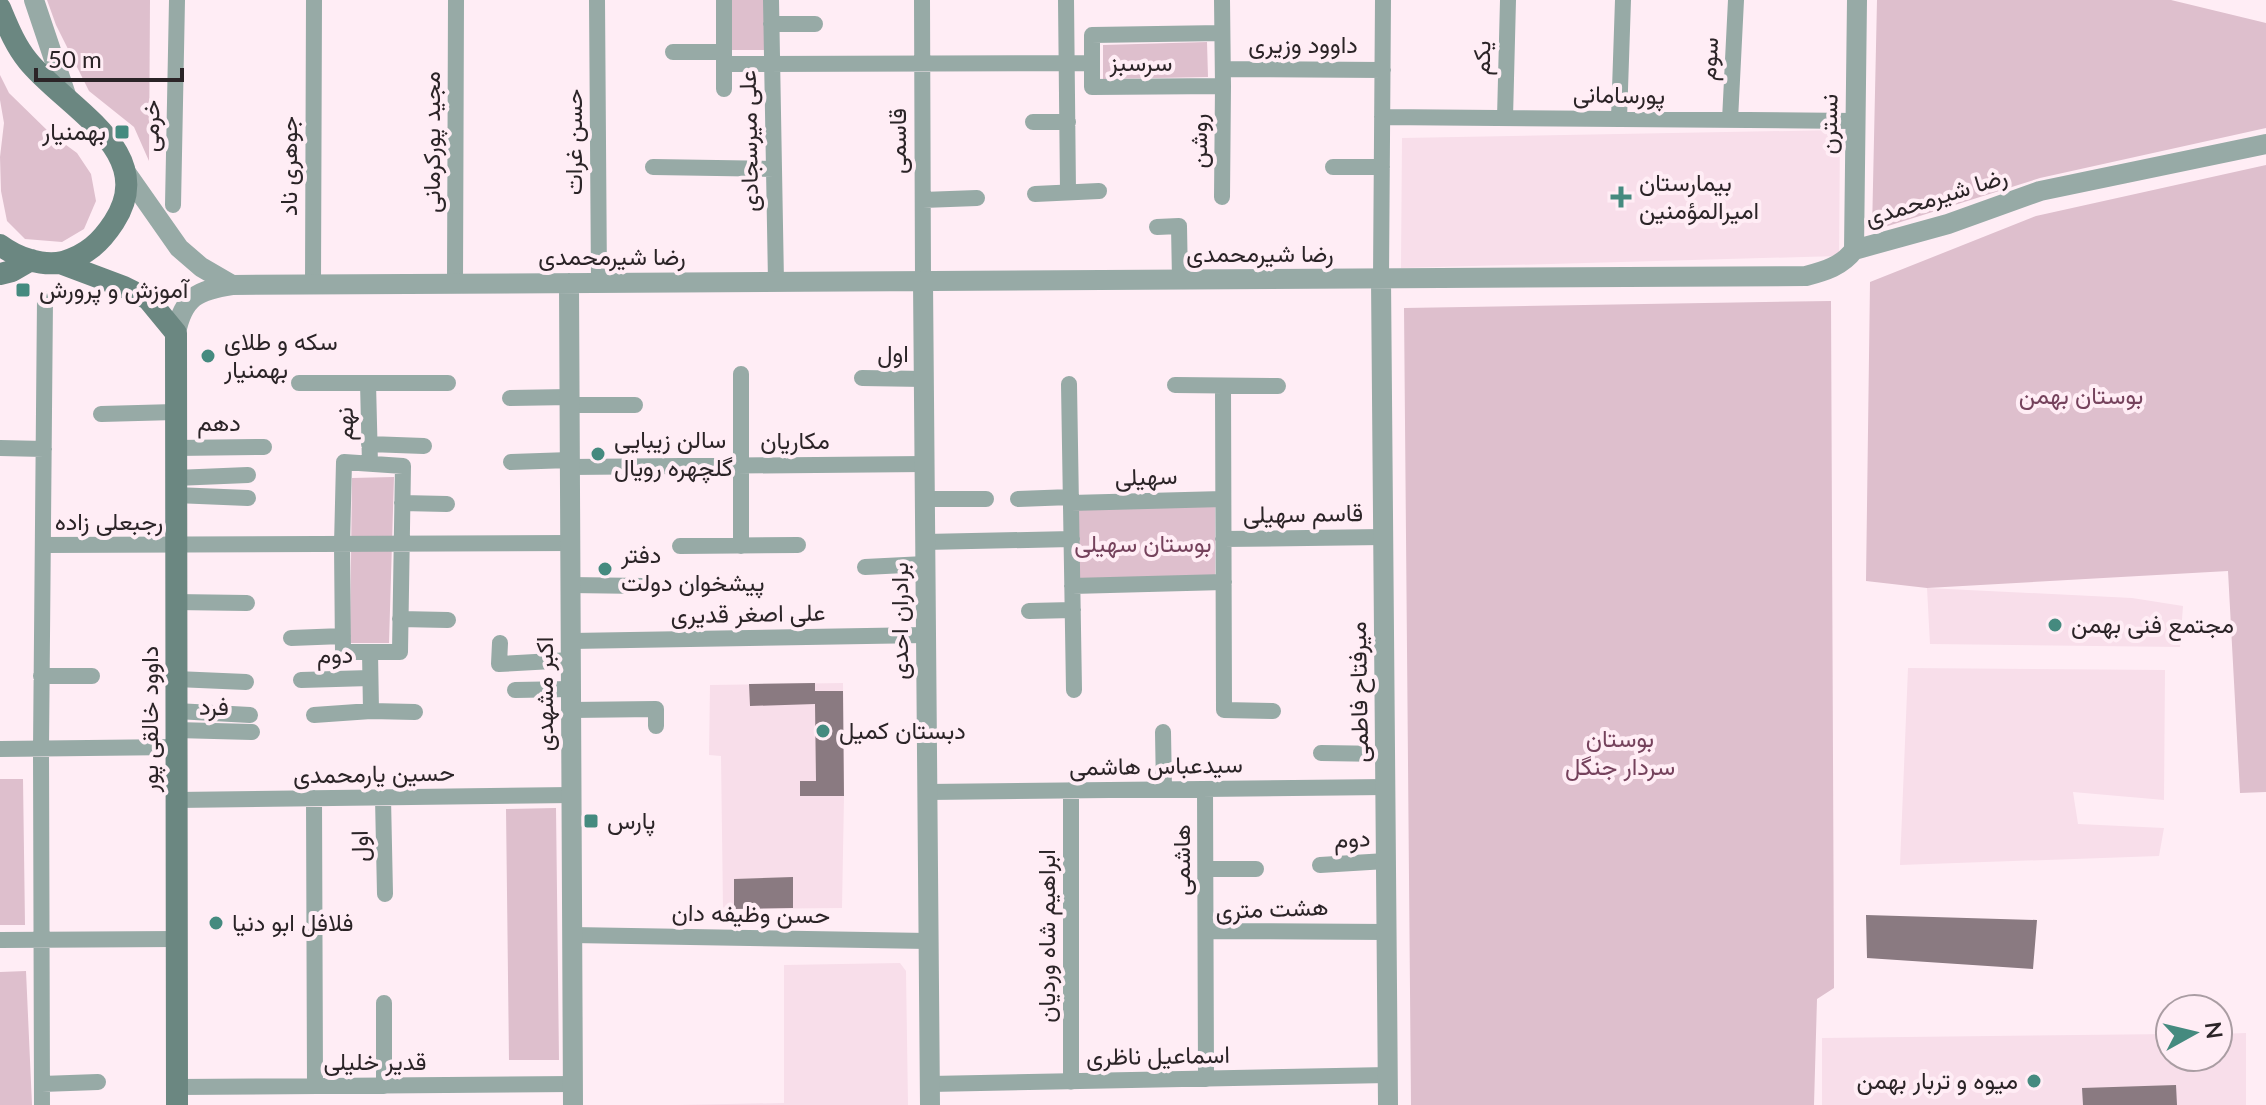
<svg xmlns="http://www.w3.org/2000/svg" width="2266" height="1105" viewBox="0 0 2266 1105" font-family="Lato,Vazirmatn,sans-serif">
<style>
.built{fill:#f8deea}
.green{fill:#debfcd}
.building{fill:#8a7a81}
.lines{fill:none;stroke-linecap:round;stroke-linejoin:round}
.minor{stroke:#97aaa6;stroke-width:16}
.tertiary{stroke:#97aaa6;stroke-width:20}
.secondary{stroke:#6b8781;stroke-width:22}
.poi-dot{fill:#458a7f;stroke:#ffedf5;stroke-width:3}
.labels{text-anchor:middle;stroke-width:8;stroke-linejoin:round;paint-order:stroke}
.street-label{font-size:24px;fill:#2b2427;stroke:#ffedf5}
.poi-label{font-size:24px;fill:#2b2427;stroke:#ffedf5;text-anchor:start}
.park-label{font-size:24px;fill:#75425c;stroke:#ffedf5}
</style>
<rect width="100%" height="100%" fill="#ffedf5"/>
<!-- built -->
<path class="built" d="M1840 130 1839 256 1401 268 1402 138Z
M1927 588 2132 598 2183 606 2180 647 1930 644Z
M1908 668 2165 670 2164 800 2073 792 2078 824 2164 828 2159 856 1900 865Z
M843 683 844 796 842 908 723 909 721 756 709 755 710 685Z
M900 963 906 971 908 1105H677L784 1103V965Z
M2246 1033V1105H1822V1038L2170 1034V1057H2218V1034Z"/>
<!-- green -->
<path class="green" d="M47 0H150L149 161 134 127 89 91 56 25Z
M729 0H765V50H729Z
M1877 0H2171L2266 23V128L2040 178 1872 231Z
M1207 42 1208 77 1103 79V45Z
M0 75 9 93 51 134 77 153 91 174 96 201 84 229 62 242 25 239 7 221 1 191 0 157 4 123 0 100Z
M2266 165V792L2240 793 2228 571 1927 588 1866 581 1870 282 2036 216Z
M1831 301 1834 988 1817 999 1814 1105H1411L1404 308Z
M394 477 389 643H350L352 478Z
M1215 505V582L1071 583V506Z
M0 779H23L25 925H0Z
M556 808 559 1060H509L506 809Z
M26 971 32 1105H0V972Z"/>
<!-- building -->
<path class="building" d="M815 683V691H843L844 796H800V781H816L815 704 750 706 749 684Z
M793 877V908L734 909V879Z
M1866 915 2037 920 2033 969 1867 958Z
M2176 1085 2177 1105H2083L2082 1088Z"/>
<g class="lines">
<!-- minor -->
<path class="minor" d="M597 0 599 283
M771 0 776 282
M922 0 923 281
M1066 0 1068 191
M1222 0 1223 86 1092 87V35L1222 33
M771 24H815
M673 52H724
M724 64 1092 63
M1223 69 1383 70
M724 89V0
M1382 117 1855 121
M1505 118 1508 0
M1619 119 1623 0
M1730 120 1736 0
M1033 122H1068
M653 167 774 169
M1333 167H1382
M1035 194 1099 191
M1222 197 1223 86
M923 200 977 198
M173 205 177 0
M1157 227 1179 226 1180 280
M1381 279 1383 0
M455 283 456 0
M313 284 314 0
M741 374V546
M862 378 924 379
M299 383H448
M368 383 370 464
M1069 384 1074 690
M1175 385 1278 386
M1223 386 1224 710 1273 711
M510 398 570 397
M570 405H635
M101 414 175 412
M369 444 424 446
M0 448 44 449
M175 448 264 447
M344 462 403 466 400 652H343L342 545Z
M511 462 570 460
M570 467 925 464
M175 478 248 475
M175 495 248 498
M925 499H986
M1018 499 1071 497
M402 503 447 504
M1071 503 1223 499
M1223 539 1383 537
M925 542 1072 539
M43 545 570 543
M680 546 798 545
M865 567 925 564
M570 585 643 586
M1072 586 1224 582
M175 602 247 603
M1029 611 1073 610
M400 619 448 620
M291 638 343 636
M571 641 926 635
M500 643 499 664 571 660
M370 652 371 711
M41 676H92
M176 679 246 682
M301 680 370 678
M515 690 571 689
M571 710 656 709V726
M176 711 250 715
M314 715 371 711 415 712
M176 730 252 732
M1163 732 1164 789
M0 749 176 747
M1321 753 1385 754
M1205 789 1206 1079
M1071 790V1082
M927 792 1386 787
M314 798 315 1086
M383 798 385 894
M176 800 572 795
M1320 865 1386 861
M1206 869H1256
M1206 931 1387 932
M572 935 928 941
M0 940 176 939
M42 1084 98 1082
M930 1084 1388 1075
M384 1086V1003
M177 1087 573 1084
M42 1105 41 749 45 299"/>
<!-- tertiary -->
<path class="tertiary" d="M34 0 67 98
M125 171 179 248 201 267 232 285
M1854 250 1857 0
M1381 279 1388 1105
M923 281 930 1105
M569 283 573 1105
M176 333C183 297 198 290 232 285L1806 276C1825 271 1842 266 1854 250L1948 224 2040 191 2266 144"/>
<!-- secondary -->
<path class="secondary" d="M0 8C8 27 15 45 28 61 65 107 160 151 114 222 101 242 87 255 63 262 42 267 16 257 0 245
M60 263 124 287 148 299 176 333 177 1105
M0 274 12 271 31 260"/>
</g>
<!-- markers -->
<g class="poi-dot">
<rect x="114" y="124" width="16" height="16" rx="4"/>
<path d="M1617 185h8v8h8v8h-8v8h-8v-8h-8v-8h8z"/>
<rect x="15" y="282" width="16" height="16" rx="4"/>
<circle cx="208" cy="356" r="8"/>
<circle cx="598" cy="454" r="8"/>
<circle cx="605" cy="569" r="8"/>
<circle cx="2055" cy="625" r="8"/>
<circle cx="823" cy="731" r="8"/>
<rect x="583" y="813" width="16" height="16" rx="4"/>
<circle cx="216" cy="923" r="8"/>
<circle cx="2034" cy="1081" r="8"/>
</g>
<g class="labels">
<!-- street labels -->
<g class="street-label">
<text x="1303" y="53">داوود وزیری</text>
<text transform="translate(1482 58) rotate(-89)" y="8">یکم</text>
<text transform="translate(1709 59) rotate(-87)" y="8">سوم</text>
<text x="1141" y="71">سرسبز</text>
<text transform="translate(1619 95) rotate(1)" y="8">پورسامانی</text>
<text transform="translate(1829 124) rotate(-89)" y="8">نسترن</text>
<text transform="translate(151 126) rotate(-89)" y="8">خرمی</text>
<text transform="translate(749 141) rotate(-91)" y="8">علی میرسجادی</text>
<text transform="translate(898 141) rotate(-90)" y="8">قاسمی</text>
<text transform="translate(1199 141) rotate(-90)" y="8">روشن</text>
<text transform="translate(432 142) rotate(-90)" y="8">مجید پورکرمانی</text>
<text transform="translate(574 142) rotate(-90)" y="8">حسن غرات</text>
<text transform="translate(289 166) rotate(-90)" y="8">جوهری ناد</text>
<text transform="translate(1936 197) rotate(-17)" y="8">رضا شیرمحمدی</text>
<text x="1260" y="262">رضا شیرمحمدی</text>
<text x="612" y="265">رضا شیرمحمدی</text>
<text x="893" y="362">اول</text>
<text x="219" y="431">دهم</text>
<text transform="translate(345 424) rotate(-91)" y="8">نهم</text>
<text x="795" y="449">مکاریان</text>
<text transform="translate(1146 477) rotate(-2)" y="8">سهیلی</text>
<text transform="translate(1303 514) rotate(-1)" y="8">قاسم سهیلی</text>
<text x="109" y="530">رجبعلی زاده</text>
<text transform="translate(748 614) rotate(-1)" y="8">علی اصغر قدیری</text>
<text transform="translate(900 621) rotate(-90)" y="8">برادران احدی</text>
<text transform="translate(335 655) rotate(-1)" y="8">دوم</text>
<text transform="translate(1359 692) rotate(-91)" y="8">میرفتاح فاطمی</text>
<text transform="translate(545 694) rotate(-90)" y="8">اکبر مشهدی</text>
<text transform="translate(214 707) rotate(1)" y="8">فرد</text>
<text transform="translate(150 719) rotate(-90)" y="8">داوود خالقی پور</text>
<text transform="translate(1156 766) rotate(-1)" y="8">سیدعباس هاشمی</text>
<text transform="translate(374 774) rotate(-1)" y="8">حسین یارمحمدی</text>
<text transform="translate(1352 839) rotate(-3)" y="8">دوم</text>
<text transform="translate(360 846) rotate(-91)" y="8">اول</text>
<text transform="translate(1182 860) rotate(-90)" y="8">هاشمی</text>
<text transform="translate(1272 909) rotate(-2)" y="8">هشت متری</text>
<text transform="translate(751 914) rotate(1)" y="8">حسن وظیفه دان</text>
<text transform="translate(1047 936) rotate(-90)" y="8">ابراهیم شاه وردیان</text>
<text transform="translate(1158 1056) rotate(-1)" y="8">اسماعیل ناظری</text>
<text x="375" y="1070">قدیر خلیلی</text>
</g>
<!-- poi labels -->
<g class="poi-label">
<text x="106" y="140" text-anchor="end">بهمنیار</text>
<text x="1639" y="191">بیمارستان<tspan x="1639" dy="28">امیرالمؤمنین</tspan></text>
<text x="39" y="298">آموزش و پرورش</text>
<text x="224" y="350">سکه و طلای<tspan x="224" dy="28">بهمنیار</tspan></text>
<text x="614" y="448">سالن زیبایی<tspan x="614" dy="28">گلچهره رویال</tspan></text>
<text x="621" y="563">دفتر<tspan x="621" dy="28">پیشخوان دولت</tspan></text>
<text x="2071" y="633">مجتمع فنی بهمن</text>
<text x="839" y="739">دبستان کمیل</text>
<text x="607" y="829">پارس</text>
<text x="232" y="931">فلافل ابو دنیا</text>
<text x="2018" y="1089" text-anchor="end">میوه و تربار بهمن</text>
</g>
<!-- park labels -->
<g class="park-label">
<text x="2081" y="404">بوستان بهمن</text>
<text x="1143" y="552">بوستان سهیلی</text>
<text x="1620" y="747">بوستان<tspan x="1620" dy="28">سردار جنگل</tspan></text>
</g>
</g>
<!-- north arrow -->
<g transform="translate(2194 1033) rotate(82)"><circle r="38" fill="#ffedf5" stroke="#aa9da3" stroke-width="2"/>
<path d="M0-6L14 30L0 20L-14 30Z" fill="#458a7f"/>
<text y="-12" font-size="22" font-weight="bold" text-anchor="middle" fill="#2b2427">N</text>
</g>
<!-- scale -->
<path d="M36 68v12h146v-12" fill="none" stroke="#2b2427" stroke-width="4"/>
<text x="48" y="68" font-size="24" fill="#2b2427" stroke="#ffedf5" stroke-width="6" paint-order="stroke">50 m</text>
</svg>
